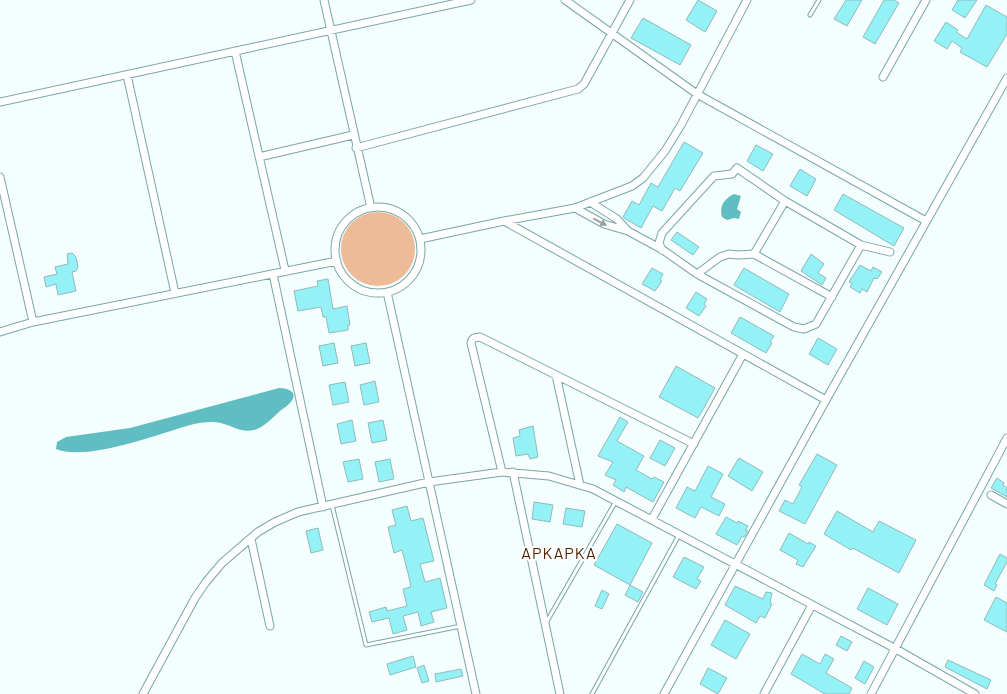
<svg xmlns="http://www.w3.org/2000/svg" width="1007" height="694" viewBox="0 0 1007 694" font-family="Barlow,sans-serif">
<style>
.green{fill:#eb9}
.water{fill:#60bdc1}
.building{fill:#94f1f5;stroke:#8ebcbe}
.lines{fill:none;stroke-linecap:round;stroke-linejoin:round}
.lane-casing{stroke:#78a6a7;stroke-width:5}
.street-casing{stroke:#78a6a7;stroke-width:9}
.lane{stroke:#fff;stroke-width:3}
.street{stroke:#fff;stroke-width:7}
.oneway{fill:#98a1a1}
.labels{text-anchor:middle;stroke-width:4.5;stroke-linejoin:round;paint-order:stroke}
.neighbourhood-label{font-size:16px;letter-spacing:1px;fill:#4e2300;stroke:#fff}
</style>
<rect width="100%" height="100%" fill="#f4fefe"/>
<!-- green -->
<path class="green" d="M341 249a37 37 0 1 1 74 0a37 37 0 1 1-74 0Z"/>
<!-- water -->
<path class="water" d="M734 194 741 196 737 209 741 212 739 219 734 218 727 220 722 217C719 206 724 199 734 194Z
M279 388C297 389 298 398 284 408 274 415 266 427 254 430 243 433 234 427 224 424 215 421 204 422 194 424 161 433 87 462 56 449L57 442 66 437 130 428Z"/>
<!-- building -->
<path class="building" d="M698 0 717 11 705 32 686 20Z
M846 0H862L847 26 834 19Z
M884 0H894L899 3 875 44 863 37Z
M958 0H977L965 18 952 10Z
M986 5 1007 17V34L987 67 960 52 962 48 952 41 947 49 934 41 946 22 958 30 956 32 967 39Z
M643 18 691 45 680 65 631 38Z
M684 142 703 153 680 191 675 188 662 211 653 206 641 228 624 218 623 217 632 201 639 205 651 183 658 187Z
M756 145 773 154 763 171 747 161Z
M800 169 816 179 807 196 790 186Z
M843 194 904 228 894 246 834 210Z
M677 232 699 247 693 255 671 240Z
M72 253 76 257 78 267 76 271 72 272 76 291 58 295 56 284 46 287 44 277 57 274 55 267 68 264 67 254Z
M811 254 824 264 818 273 826 278 822 285 801 271Z
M860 265 871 271 873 267 882 272 877 279 874 278 867 292 862 289 860 293 850 287 852 283 849 282Z
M652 268 663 274 660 280 662 281 655 291 642 284Z
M744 268 789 294 780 312 734 285Z
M328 279 333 309 347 306 350 325H348V330L329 333 326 317H323L321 307 298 311 294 291 318 286 317 281Z
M696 292 707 299 704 304 706 306 699 316 686 308Z
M740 317 774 336 770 342 772 343 766 353 731 333Z
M818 338 837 349 828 365 809 354Z
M334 343 338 363 323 366 319 346Z
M366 343 370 363 355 366 351 346Z
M676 366 715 388 698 418 659 397Z
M375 381 379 402 364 405 360 385Z
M345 382 349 402 333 405 329 385Z
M620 417 628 422 617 441 644 456 636 470 652 479 654 477 664 482 653 502 626 487 624 492 613 485 616 480 605 475 613 462 598 456Z
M352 420 356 441 341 444 337 424Z
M383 420 387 440 372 443 368 423Z
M533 426 538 457 530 459 528 454 516 456 513 438 520 436 519 430Z
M660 440 675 448 665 466 650 458Z
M817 454 837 465 805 524 779 511 785 500 793 504 802 487 799 485Z
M739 458 763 472 752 491 728 476Z
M359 459 363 479 348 482 343 462Z
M390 459 394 479 379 482 375 462Z
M708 466 723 474 711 497 725 504 719 516 701 507 695 518 676 508 687 487 695 491Z
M997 478 1004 483 1003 485 1007 488V497L991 488Z
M534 502 553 505 550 522 532 519Z
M407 506 411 521 423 518 434 561 420 564 425 582 440 578 447 608 431 612 434 622 421 626 418 612 403 616 407 630 393 634 389 618 372 622 369 612 386 607 387 611 407 606 403 589 411 587 408 573 402 550 394 553 388 527 396 525 392 510Z
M566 508 585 511 582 527 563 524Z
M837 511 873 532 879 521 916 540 899 573 853 548 851 550 824 534Z
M726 517 737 523 738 521 748 526 745 530 748 531 744 537 742 536 737 545 716 534Z
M617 524 652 543 630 585 594 565Z
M318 528 323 550 311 553 306 531Z
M789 533 808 544 809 542 816 546 803 567 796 564 798 560 780 550Z
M1000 554 1007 558V562L995 584 997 585 994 591 984 585Z
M684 557 704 567 697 579 701 581 696 589 673 577Z
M630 585 643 592 638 602 625 595Z
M735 586 763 599 766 592 772 593 770 603 772 604 765 618 760 616 756 623 725 605Z
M868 588 898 604 887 625 857 609Z
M602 590 609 594 602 609 595 606Z
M996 597 1007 603V632L984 620Z
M725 620 750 634 736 659 711 645Z
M841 636 852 642 847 651 836 645Z
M802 654 820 664 825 654 834 659 826 673 852 688 849 694H825L791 674Z
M413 656 416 667 390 675 387 664Z
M948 660 991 680 987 689 945 667Z
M864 661 874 667 865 684 855 678Z
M424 665 429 681 422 683 417 668Z
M708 668 727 678 718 694 700 684Z
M461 669 463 676 436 682 435 674Z"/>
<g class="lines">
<defs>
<path id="lane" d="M810 15 819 0
M332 505 366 645 461 626
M546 623 616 501
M592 694 679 535"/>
<path id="street" d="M324 0 371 208
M565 0 697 94 926 221
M235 51 285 270
M127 75 175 293
M883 77 926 0
M0 102 471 0
M356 148 578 89 584 84 630 0
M259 157 353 135
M0 177 33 322
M590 202 617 219 628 231
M335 250a43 43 0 1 1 86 0a43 43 0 1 1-86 0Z
M575 208 604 224 628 231 663 250 697 274 794 327 804 329 816 324 861 245
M504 221 826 400
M420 239 504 221 575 208 632 186 643 178 665 151 681 125 747 0
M662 250 659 243 662 233 714 176 732 174 737 168 785 201 861 245 890 252
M754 254 785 201
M273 274 323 507
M697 274 720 257 729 254 738 255 754 254 832 297
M387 292 476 694
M0 332 33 322 337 261
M556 375 580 485
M502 472 471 343 472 340 474 338 480 337 694 444
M513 472 560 694
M991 495 1007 504
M652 519 743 354
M251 539 270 626
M143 694 195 598 206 582 222 563 258 532 275 522 298 512 429 482 502 472 549 476 593 489 896 649 975 694
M664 694 826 400 1007 78
M764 694 812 605
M871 694 1007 438"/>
</defs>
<!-- lane casing -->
<use href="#lane" class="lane-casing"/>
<!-- street casing -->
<use href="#street" class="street-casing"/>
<!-- lane -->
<use href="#lane" class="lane"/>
<!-- street -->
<use href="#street" class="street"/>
</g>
<!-- one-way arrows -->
<defs><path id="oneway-solid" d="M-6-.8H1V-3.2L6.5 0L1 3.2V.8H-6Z" transform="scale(1.25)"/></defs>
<use class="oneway" href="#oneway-solid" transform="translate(600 222) rotate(28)"/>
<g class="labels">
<!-- neighbourhood labels -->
<g class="neighbourhood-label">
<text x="559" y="559">APKAPKA</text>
</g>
</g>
</svg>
